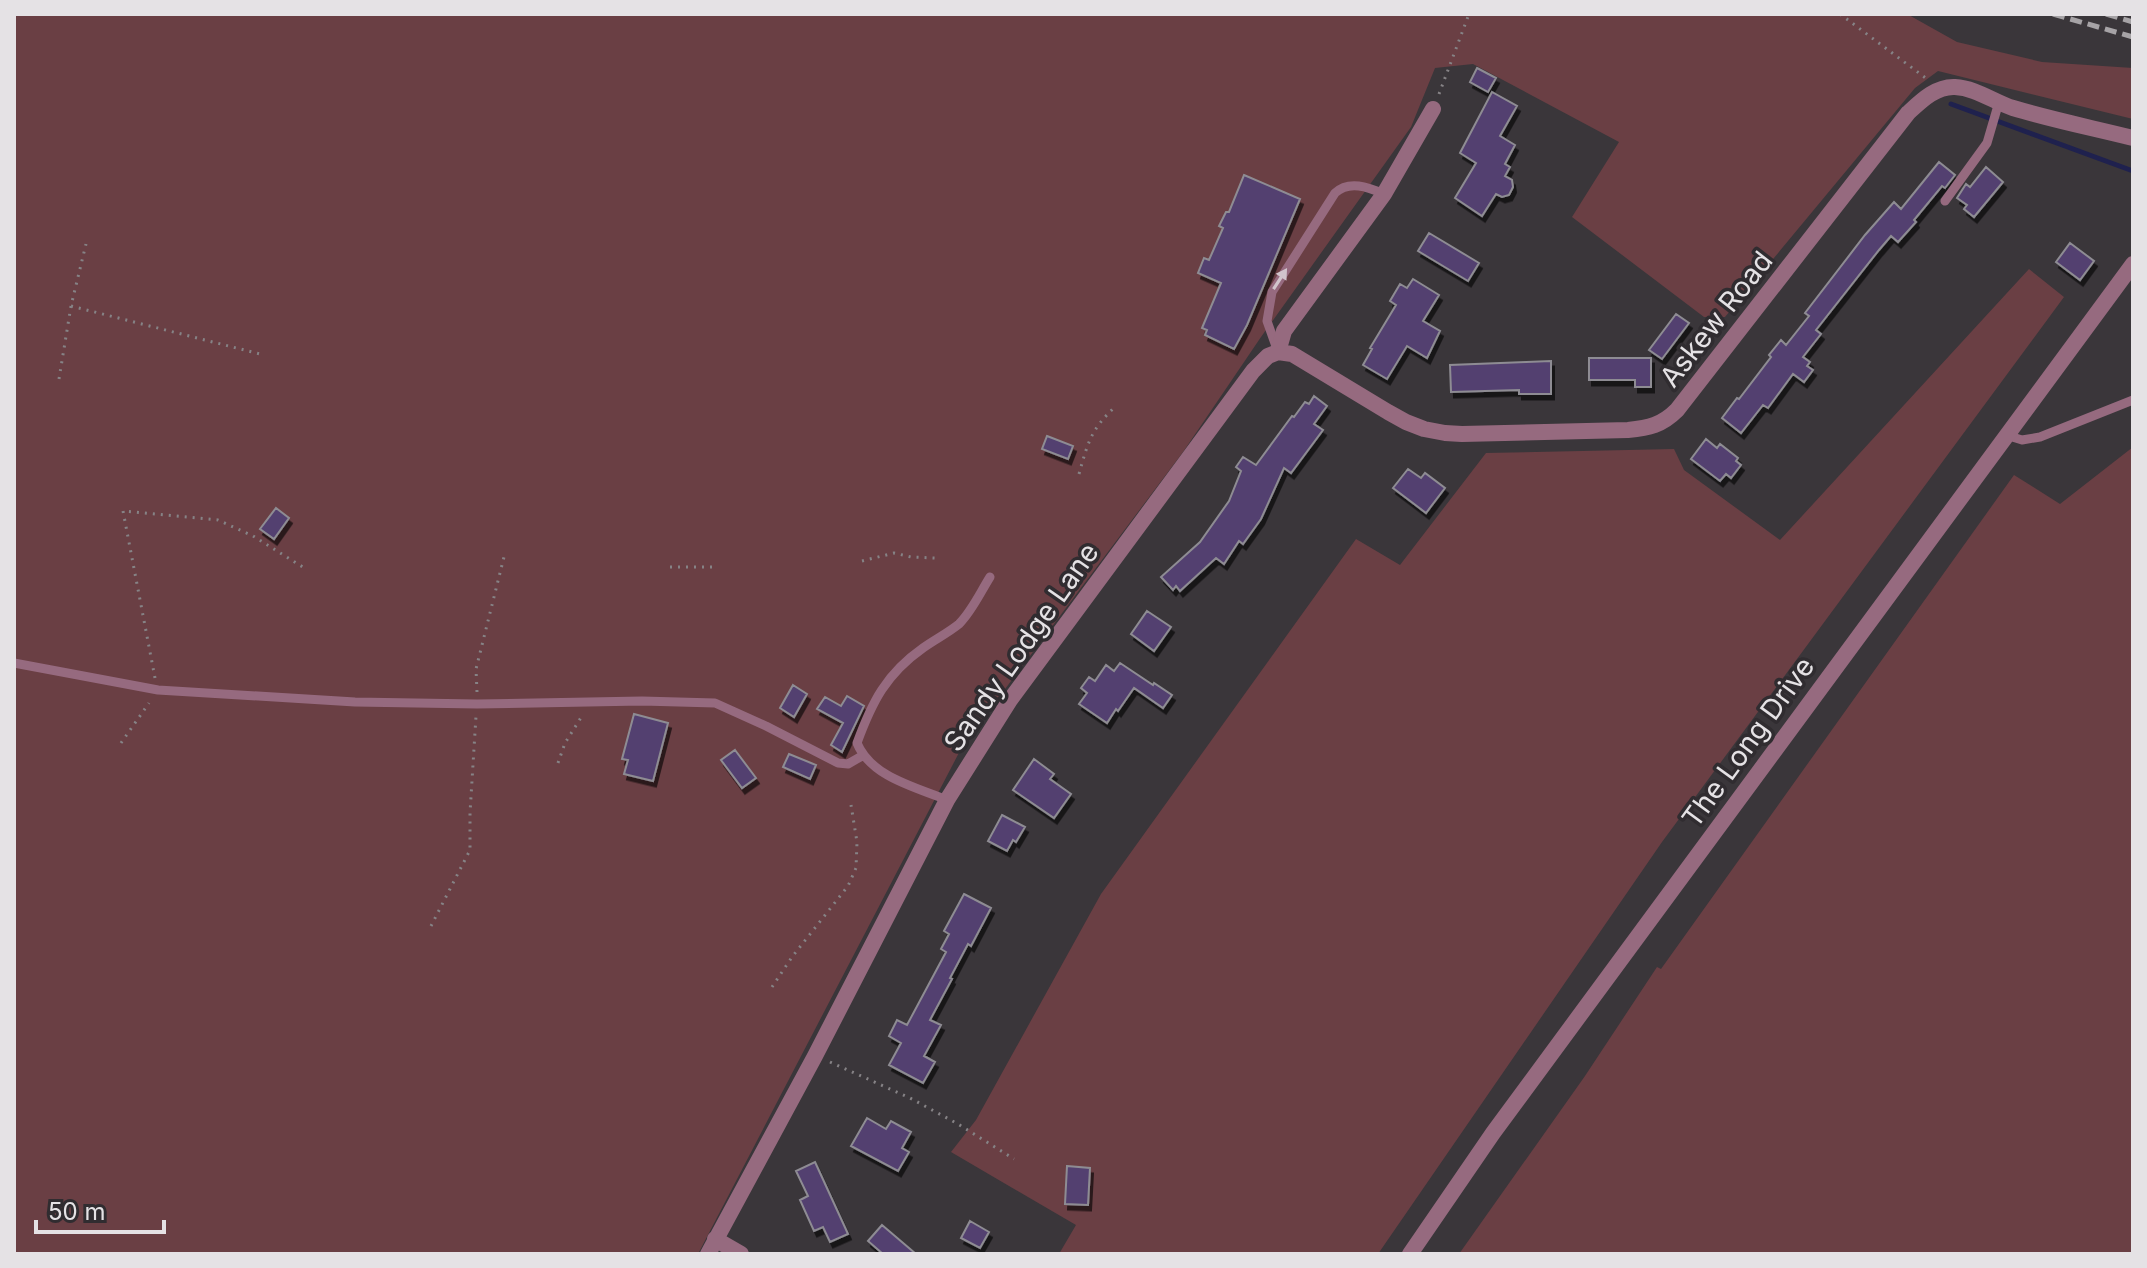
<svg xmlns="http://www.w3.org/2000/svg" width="2147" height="1268" viewBox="0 0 2147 1268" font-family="Inter,sans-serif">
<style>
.green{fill:#6a3f44}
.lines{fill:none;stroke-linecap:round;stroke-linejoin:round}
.stream{stroke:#1f214e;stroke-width:5}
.building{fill:#534070;stroke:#8e8c93;stroke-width:2;filter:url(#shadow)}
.path{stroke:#868386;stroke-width:3;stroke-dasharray:2 6;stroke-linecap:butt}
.service{stroke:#966a7f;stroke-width:9}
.minor{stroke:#966a7f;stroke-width:16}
.rail{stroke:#a6a3a6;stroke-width:5;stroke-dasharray:12 6;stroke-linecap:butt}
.oneway{fill:#d1c4cc}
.labels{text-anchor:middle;stroke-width:7;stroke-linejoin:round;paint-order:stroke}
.street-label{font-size:28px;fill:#e5e2e5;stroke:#302c30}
</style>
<defs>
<filter id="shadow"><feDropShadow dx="3" dy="5.5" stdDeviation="0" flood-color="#0009"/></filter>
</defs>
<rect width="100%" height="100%" fill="#3a363a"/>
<!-- green -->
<path class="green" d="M14 14H1907L1957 42 2042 62 2133 68V119L1938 71 1915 88 1725 317H1704L1572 217 1619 142 1473 64 1435 68 1411 127 1261 337 1183 452 963 745 698 1254H14Z
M2029 269 2064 297 1662 842 1378 1254H1059L1076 1225 951 1152 976 1120 1101 894 1356 539 1400 565 1486 453 1674 449 1684 470 1780 540Z
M2133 447V1254H1459L1585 1076 1657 967 1661 969 2014 475 2060 504Z"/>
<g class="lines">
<!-- stream -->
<path class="stream" d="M1951 104 2133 171"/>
</g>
<!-- building -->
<path class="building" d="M1477 68 1496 78 1488 92 1470 82Z
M1492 92 1517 106 1500 136 1515 145 1505 164 1510 167 1505 176 1512 180 1513 187 1509 195 1502 197 1496 194 1482 216 1455 198 1476 163 1460 153Z
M1939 162 1955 175 1945 188 1942 186 1914 220 1916 222 1898 242 1891 236 1879 250 1816 330 1821 334 1803 357 1810 362 1807 366 1813 370 1804 382 1793 374 1768 408 1763 405 1741 433 1722 418 1737 398 1739 399 1771 357 1769 355 1781 340 1786 345 1809 316 1805 313 1865 235 1894 202 1901 209Z
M1986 167 2003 182 1974 217 1964 209 1967 205 1957 198 1966 184 1970 187Z
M1244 175 1300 199 1247 325 1234 349 1205 335 1207 330 1202 328 1221 283 1198 273 1204 258 1209 260 1223 228 1219 226 1226 212H1229Z
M1429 233 1479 263 1468 281 1418 251Z
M2070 243 2094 261 2080 280 2056 262Z
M1413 279 1439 295 1423 321 1440 331 1427 358 1407 346 1387 379 1363 365 1372 349 1370 348 1396 305 1390 301 1400 284 1407 288Z
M1676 314 1689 323 1662 359 1649 350Z
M1589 358H1651V387H1635V380H1589Z
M1551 361V394H1519V390L1451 392 1450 365Z
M1314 396 1327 406 1314 424 1323 430 1291 473 1284 468 1261 519 1243 544 1239 541 1224 564 1216 558 1180 591 1176 586 1173 590 1161 577 1200 542 1229 501 1241 471 1236 467 1243 457 1256 465 1292 416 1294 417 1305 402 1309 404Z
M1047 436 1073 446 1068 459 1042 449Z
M1706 439 1717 448 1720 444 1738 458 1736 461 1741 465 1731 478 1726 474 1720 481 1691 459Z
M1408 469 1421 478 1425 473 1445 488 1426 513 1393 488Z
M276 508 289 518 274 539 260 529Z
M1147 611 1171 627 1154 651 1131 634Z
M1120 663 1153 685 1154 683 1172 695 1163 708 1134 688 1118 711 1116 709 1107 723 1079 704 1087 693 1081 688 1089 677 1095 681 1106 665 1114 671Z
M793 685 807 694 794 717 780 708Z
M847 696 864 706 842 752 831 745 843 723 817 709 825 697 841 706Z
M634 714 668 723 653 781 624 774 628 760 622 759Z
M735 750 756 778 742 788 721 760Z
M789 754 816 765 810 779 783 767Z
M1034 759 1054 774 1050 779 1071 794 1054 818 1013 790Z
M1002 815 1025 827 1016 842 1013 840 1007 851 988 841Z
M964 894 991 908 971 946 968 944 950 978 952 979 930 1020 941 1025 924 1056 935 1062 923 1083 889 1065 901 1043 889 1036 897 1020 907 1025 946 952 941 949 949 934 944 931Z
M867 1118 886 1129 891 1121 911 1132 902 1148 909 1152 898 1171 851 1146Z
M815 1162 848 1234 830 1242 823 1227 814 1231 800 1200 808 1196 796 1171Z
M1067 1166 1090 1168 1088 1205 1065 1204Z
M970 1221 989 1232 980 1248 961 1238Z
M882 1225 916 1254H883L868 1241Z"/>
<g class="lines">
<!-- path -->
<path class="path" d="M1840 14 1927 79
M1439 94 1469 14
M71 306 264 355
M59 379 71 306 86 244
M1079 474C1088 442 1091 429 1116 406
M862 561 894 553 911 557 935 558
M670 567H718
M155 678 123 511 218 520 253 536 306 569
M477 692 476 669 505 553
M121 743 149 703
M558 763 565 743 582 716
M431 926 470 850V813L476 716
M772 987 792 957 848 886 856 868 857 842 851 805
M830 1062 910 1098 958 1124 1014 1159"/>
<!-- service -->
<path class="service" d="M1945 201 1987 143 1999 102
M1277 349 1267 321 1272 292 1335 193C1349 180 1368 187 1384 194
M2006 435 2022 440 2040 437 2133 400
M14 663 158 690 355 702 477 704 642 701 715 703 766 726 838 763 848 764 862 756
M947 800C915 787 871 777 857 743 872 702 886 674 923 648 934 640 948 633 959 624 972 611 980 593 990 577"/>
<!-- minor -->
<path class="minor" d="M1278 352 1292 354 1388 412 1406 422 1424 429 1445 433 1462 434 1628 430C1649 428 1662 425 1677 410L1908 113C1921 101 1936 86 1955 87 1976 88 1994 102 2013 108 2053 120 2093 128 2133 138
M715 1239 741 1254
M708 1254 815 1056 947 800 1010 700 1253 371 1268 356 1278 352 1284 331 1384 194 1433 109
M1410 1254 1493 1133 2133 264"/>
<!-- rail -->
<path class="rail" d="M2053 14 2133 37
M2106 14 2133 22"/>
</g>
<!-- one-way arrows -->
<defs><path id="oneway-solid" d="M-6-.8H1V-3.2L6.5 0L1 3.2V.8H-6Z" transform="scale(2)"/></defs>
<use class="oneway" href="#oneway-solid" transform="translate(1280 279) rotate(-57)"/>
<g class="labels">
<!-- street labels -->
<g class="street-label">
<text transform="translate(1716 319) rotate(-52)" y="10">Askew Road</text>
<text transform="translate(1021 647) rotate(-55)" y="10">Sandy Lodge Lane</text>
<text transform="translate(1748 742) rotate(-54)" y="10">The Long Drive</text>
</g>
</g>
<!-- border -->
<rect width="2147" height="1268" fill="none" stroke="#e5e2e5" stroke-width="32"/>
<!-- scale -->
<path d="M36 1220v12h128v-12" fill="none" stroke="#e5e2e5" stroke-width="4"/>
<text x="48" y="1220" font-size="24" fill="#e5e2e5" stroke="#302c30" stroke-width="6" paint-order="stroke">50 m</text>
</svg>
